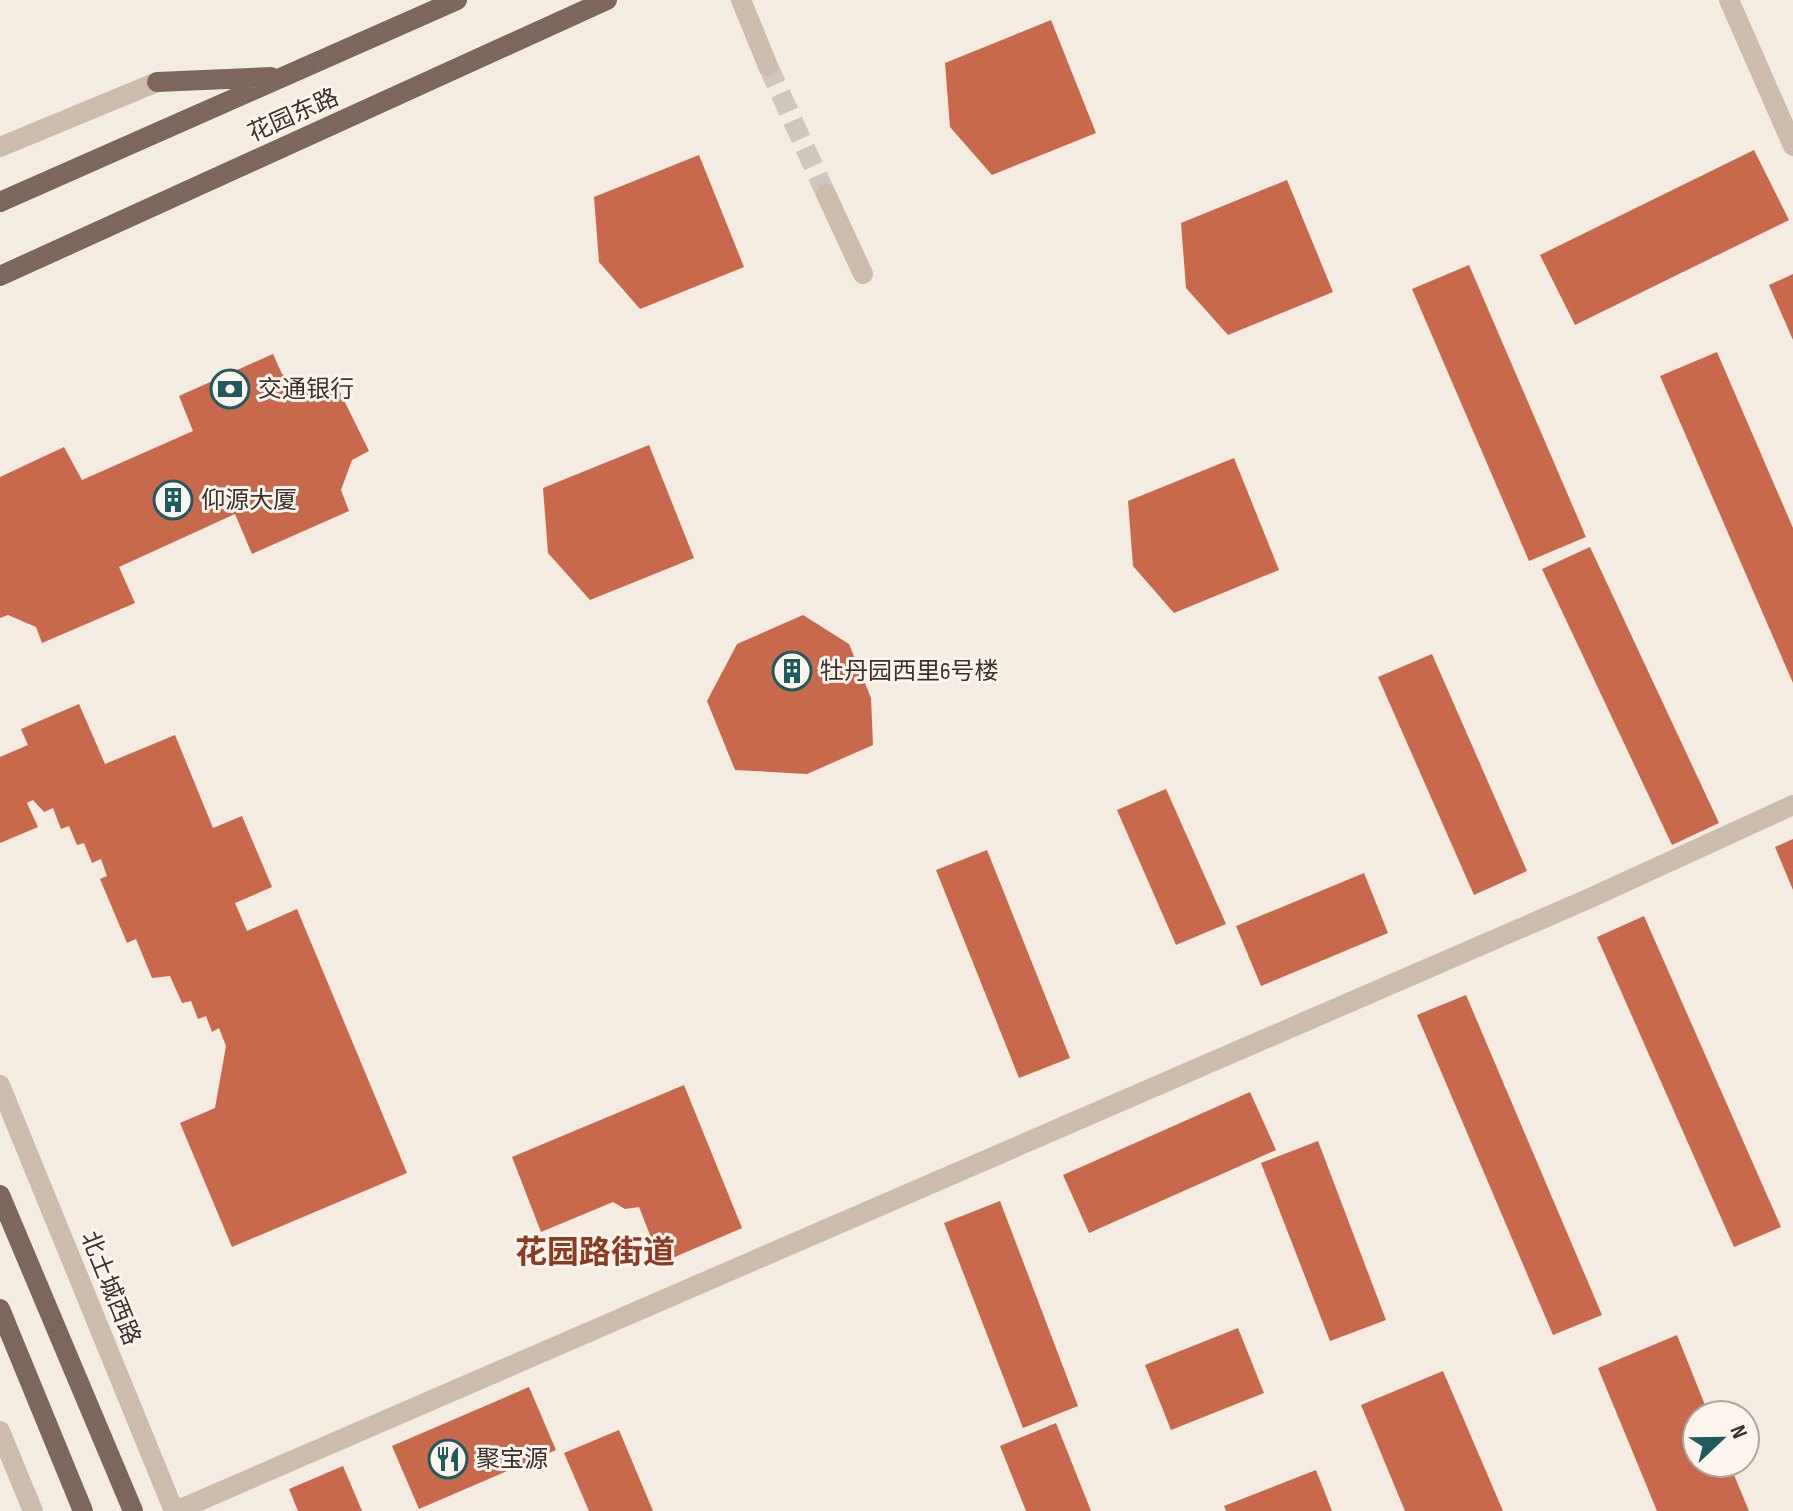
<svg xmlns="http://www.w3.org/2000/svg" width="1793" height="1511" viewBox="0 0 1793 1511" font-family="'Sofia Sans Condensed','Noto Sans SC',sans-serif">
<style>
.building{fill:#c8694b}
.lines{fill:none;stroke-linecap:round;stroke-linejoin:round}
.minor-tunnel{stroke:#cfc6bd;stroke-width:20;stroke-dasharray:20 10;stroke-linecap:butt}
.minor{stroke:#cdbbac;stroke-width:20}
.tertiary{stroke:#cdbbac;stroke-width:20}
.primary{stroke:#7d675c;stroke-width:20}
.labels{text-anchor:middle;stroke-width:6;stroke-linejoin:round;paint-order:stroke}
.street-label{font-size:24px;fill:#3b302b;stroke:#fbf5ee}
.poi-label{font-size:24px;fill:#3b302b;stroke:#fbf5ee;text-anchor:start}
.district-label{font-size:32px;font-weight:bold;fill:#8c3b22;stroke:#fbf5ee}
</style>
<rect width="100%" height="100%" fill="#f4ebe1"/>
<!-- building -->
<path class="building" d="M1051 20 1096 133 992 175 950 127 945 63Z
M1754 150 1789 220 1575 325 1540 255Z
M699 155 744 267 640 309 599 262 594 197Z
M1287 180 1333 292 1228 335 1186 288 1181 223Z
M1469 265 1586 537 1529 561 1412 289Z
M1793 274V340L1769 285Z
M1717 352 1793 528V683L1660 376Z
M273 354 282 374 314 387 333 378 369 451 352 460 341 490 349 511 252 554 235 514 119 567 135 603 42 643 36 627 8 615 0 618V477L64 447 82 480 193 431 179 396Z
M649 445 694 558 590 600 548 553 543 488Z
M1234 458 1279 570 1174 613 1133 566 1128 501Z
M1590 547 1719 823 1672 845 1542 569Z
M803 615 849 644 871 698 873 745 807 774 735 770 707 701 737 644Z
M1432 654 1527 871 1474 895 1378 677Z
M79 704 105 764 175 735 213 828 242 816 272 887 235 903 247 931 297 909 407 1173 232 1247 180 1123 215 1108 226 1046 219 1028 212 1032 206 1016 198 1019 191 1001 182 1003 170 976 152 978 136 939 127 943 100 879 107 876 101 859 92 863 84 843 77 845 69 826 61 829 53 808 44 812 33 800 27 803 38 827 0 843V757L28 745 21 729Z
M1166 789 1226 924 1176 945 1117 810Z
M1793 839V890L1775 847Z
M987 850 1070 1058 1019 1078 936 870Z
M1364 873 1388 933 1261 986 1236 926Z
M1644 916 1781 1227 1734 1247 1597 937Z
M1466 995 1602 1315 1553 1335 1417 1015Z
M684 1085 742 1228 661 1263 639 1207 625 1209 613 1202 541 1232 512 1157Z
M1250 1092 1276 1150 1089 1233 1063 1175Z
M1318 1141 1386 1320 1330 1341 1261 1163Z
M1000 1201 1078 1406 1023 1428 944 1223Z
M1238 1328 1264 1393 1171 1430 1145 1365Z
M1677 1335 1709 1415H1697V1463H1729L1749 1511H1657L1598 1368Z
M1443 1371 1503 1511H1405L1361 1405Z
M529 1387 556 1450 419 1509 392 1446Z
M1056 1423 1091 1511H1026L1000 1446Z
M619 1430 653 1511H589L564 1453Z
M343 1466 362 1511H298L289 1489Z
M1316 1470 1332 1511H1226L1224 1506Z"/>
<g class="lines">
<!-- minor-tunnel -->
<path class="minor-tunnel" d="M768 66 826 194"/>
<!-- minor -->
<path class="minor" d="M741 0 768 66
M1729 0 1793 146
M826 194 863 274
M176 1511 1588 899 1793 805"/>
<!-- tertiary -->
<path class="tertiary" d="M0 147 157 82
M0 1085 174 1511
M0 1431 33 1511"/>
<!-- primary -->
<path class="primary" d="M157 82 271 77
M0 202 457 0
M0 276 607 0
M0 1195 133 1511
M0 1309 83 1511"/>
</g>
<!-- icons -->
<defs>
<symbol id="bank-ring" viewBox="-11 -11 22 22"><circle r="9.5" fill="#fbf5ee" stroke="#1f5a5e" stroke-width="1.5"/><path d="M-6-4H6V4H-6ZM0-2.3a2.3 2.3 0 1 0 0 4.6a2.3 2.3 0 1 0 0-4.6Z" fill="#1f5a5e"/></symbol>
<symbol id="building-ring" viewBox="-11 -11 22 22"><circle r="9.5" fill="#fbf5ee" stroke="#1f5a5e" stroke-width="1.5"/><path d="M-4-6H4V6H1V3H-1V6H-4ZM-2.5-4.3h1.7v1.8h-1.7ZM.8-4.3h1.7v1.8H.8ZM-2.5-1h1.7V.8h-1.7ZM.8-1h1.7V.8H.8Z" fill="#1f5a5e"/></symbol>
<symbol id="restaurant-ring" viewBox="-11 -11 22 22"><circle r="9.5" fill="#fbf5ee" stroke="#1f5a5e" stroke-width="1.5"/><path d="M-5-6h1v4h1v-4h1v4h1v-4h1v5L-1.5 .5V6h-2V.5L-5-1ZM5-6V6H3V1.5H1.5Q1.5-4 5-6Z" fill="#1f5a5e"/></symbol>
</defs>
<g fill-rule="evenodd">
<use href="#bank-ring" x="208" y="367" width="44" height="44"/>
<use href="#building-ring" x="151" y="478" width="44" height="44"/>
<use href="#building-ring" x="770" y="649" width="44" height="44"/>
<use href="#restaurant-ring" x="426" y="1437" width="44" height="44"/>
</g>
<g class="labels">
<!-- street labels -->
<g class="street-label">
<text transform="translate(293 115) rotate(-24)" y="8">花园东路</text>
<text transform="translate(111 1288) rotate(68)" y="8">北土城西路</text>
</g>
<!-- poi labels -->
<g class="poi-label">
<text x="258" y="397">交通银行</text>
<text x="201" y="508">仰源大厦</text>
<text x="820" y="679">牡丹园西里6号楼</text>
<text x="476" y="1467">聚宝源</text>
</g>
<!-- district labels -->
<g class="district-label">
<text x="595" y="1263">花园路街道</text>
</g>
</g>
<!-- north arrow -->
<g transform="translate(1721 1439) rotate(68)"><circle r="38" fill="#fbf5ee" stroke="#aea6a0" stroke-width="2"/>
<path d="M0-6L14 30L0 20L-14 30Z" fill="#1f5a5e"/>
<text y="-12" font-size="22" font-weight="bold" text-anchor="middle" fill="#3b302b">N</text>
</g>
</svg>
